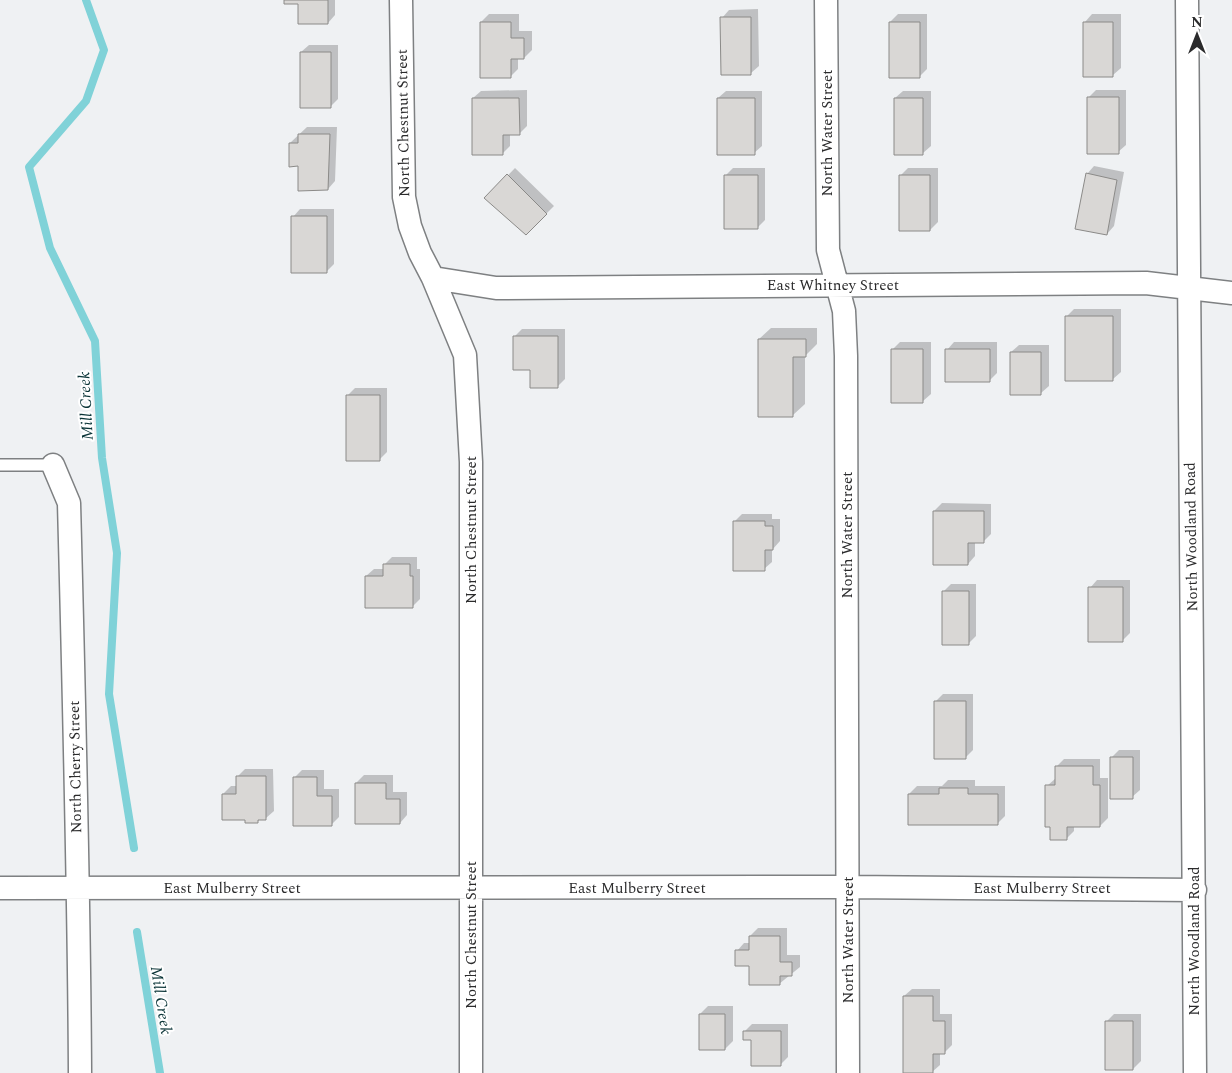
<svg xmlns="http://www.w3.org/2000/svg" width="1232" height="1073" viewBox="0 0 1232 1073" font-family="Spectral,serif">
<style>
.shadow{fill:#0003}
.lines{fill:none;stroke-linecap:round;stroke-linejoin:round}
.stream{stroke:#80d2d8;stroke-width:8}
.building{fill:#d9d7d5;stroke:#8b8a88}
.service-casing{stroke:#7e8082;stroke-width:14}
.minor-casing{stroke:#7e8082;stroke-width:25}
.service{stroke:#fff;stroke-width:11}
.minor{stroke:#fff;stroke-width:22}
.labels{text-anchor:middle;stroke-width:4;stroke-linejoin:round;paint-order:stroke}
.street-label{font-size:15px;fill:#2b2b2c;stroke:#fff}
.water-label{font-size:16px;font-style:italic;fill:#0a3437;stroke:#fff}
</style>
<rect width="100%" height="100%" fill="#eff1f3"/>
<!-- shadow -->
<path class="shadow" d="M286 0H335V15L328 23 299 3Z
M758 9 759 66 751 73 722 18 729 10Z
M489 14H519V31H532V50L524 58H518V69L510 77 481 22Z
M898 14H927V69L919 77 890 22Z
M1092 14H1121V68L1113 75 1085 22Z
M309 45H338V99L330 107 301 52Z
M527 90V126L519 134H510V146L502 154 473 98 481 91Z
M1096 90H1126V145L1118 152 1088 98Z
M726 91H762V146L754 153 718 98Z
M903 91H931V146L923 153 895 98Z
M307 127H337L335 181 328 189 299 165 290 143Z
M1094 166 1124 172 1114 226 1107 234 1087 174Z
M515 168 554 206 526 234 486 198Z
M733 168H765V220L757 228 725 176Z
M908 168H938V222L930 230 900 176Z
M300 209H334V264L327 271 293 217Z
M1074 309H1121V372L1113 379 1067 316Z
M771 328H817V344L805 356V404L793 415 759 339Z
M522 329H565V379L557 387 531 369 514 337Z
M900 342H931V394L923 401 892 350Z
M954 342H997V373L989 381 947 350Z
M1019 345H1049V386L1041 393 1011 352Z
M355 388H387V452L379 460 347 396Z
M942 503 991 504V534L983 542H975V556L968 564 934 511Z
M742 514H772V519H780V541L772 550V562L764 569 734 522Z
M392 557H417V569H420V599L412 607 366 576 374 569H384V565Z
M1097 580H1130V633L1122 641 1090 588Z
M951 584H976V636L968 644 943 592Z
M943 694H973V750L965 758 935 702Z
M1119 750H1140V790L1132 797 1111 758Z
M1064 759H1100V778H1108V818L1100 826H1074V831L1067 838 1047 786 1056 778V767Z
M245 769H273L274 811 266 818H261L257 822 246 818 223 794 231 786H237V777Z
M302 770H324V789H339V817L332 824 294 778Z
M364 775H393V792H407V815L400 823 356 783Z
M948 780H975V786H1005V816L997 824 909 794 917 786H942Z
M758 928H787V955H800V967L779 984 750 964 737 951 744 943H750V936Z
M912 989H940V1014H952V1045L944 1053H940V1065L932 1072 904 996Z
M708 1006H733V1041L725 1049 700 1014Z
M1114 1014H1141V1061L1133 1069 1106 1022Z
M752 1024H788V1057L780 1065 744 1032Z"/>
<g class="lines">
<!-- stream -->
<path class="stream" d="M86 0 104 50 86 101 29 167 50 248 95 341 102 458 117 553 109 694 134 848
M137 932 160 1073"/>
</g>
<!-- building -->
<path class="building" d="M284 0H328V24H298V4H284Z
M720 17H751V75H721Z
M480 22H511V38H524V59H511V78H480Z
M889 22H920V78H889Z
M1083 22H1113V77H1083Z
M300 52H331V108H300Z
M1087 97H1119V154H1087Z
M472 98H519L520 135H503V155H472Z
M717 98H755V155H717Z
M894 98H923V155H894Z
M298 134H330L328 190 298 191V166L289 167V143H298Z
M1086 173 1117 180 1107 235 1075 229Z
M507 174 547 214 526 235 484 198Z
M724 175H758V229H724Z
M899 175H930V231H899Z
M291 216H327V273H291Z
M1065 316H1113V381H1065Z
M513 336H558V388H530V370H513Z
M758 339H806V357H793V417H758Z
M891 349H923V403H891Z
M945 349H990V382H945Z
M1010 352H1041V395H1010Z
M346 395H380V461H346Z
M933 511H984V543H968V565H933Z
M733 521H765V526H773V550H765V571H733Z
M383 564H410V576H413V608H365V576H383Z
M1088 587H1123V642H1088Z
M942 591H969V645H942Z
M934 701H966V759H934Z
M1110 757H1133V799H1110Z
M1055 766H1093V785H1100V827H1067V840H1050V827H1045V785H1055Z
M236 776H266V820H258V823H245V820H222V794H236Z
M293 777H317V796H332V826H293Z
M355 783H386V799H400V824H355Z
M939 788H968V794H998V825H908V794H939Z
M749 936H780V962H792V976H780V985H749V966H735V950H749Z
M903 996H933V1021H945V1054H933V1073H903Z
M699 1014H725V1050H699Z
M1105 1021H1133V1070H1105Z
M743 1031H781V1066H751V1040H743Z"/>
<g class="lines">
<defs>
<path id="service" d="M0 465H53"/>
<path id="minor" d="M401 0 404 197 410 226 420 253 433 278 465 355 471 462V1073
M826 0 828 250 844 311 846 356 848 1073
M1187 0 1195 1073
M433 278 496 288 1146 283 1232 293
M53 465 69 503C74 693 79 883 80 1073
M0 888 848 887 1195 890"/>
</defs>
<!-- service casing -->
<use href="#service" class="service-casing"/>
<!-- minor casing -->
<use href="#minor" class="minor-casing"/>
<!-- service -->
<use href="#service" class="service"/>
<!-- minor -->
<use href="#minor" class="minor"/>
</g>
<g class="labels">
<!-- street labels -->
<g class="street-label">
<text transform="translate(403 123) rotate(-91)" y="5">North Chestnut Street</text>
<text transform="translate(827 133) rotate(-90)" y="5">North Water Street</text>
<text x="833" y="290">East Whitney Street</text>
<text transform="translate(471 530) rotate(-90)" y="5">North Chestnut Street</text>
<text transform="translate(847 535) rotate(-90)" y="5">North Water Street</text>
<text transform="translate(1191 537) rotate(-91)" y="5">North Woodland Road</text>
<text transform="translate(75 767) rotate(-91)" y="5">North Cherry Street</text>
<text x="232" y="893">East Mulberry Street</text>
<text x="637" y="893">East Mulberry Street</text>
<text x="1042" y="893">East Mulberry Street</text>
<text transform="translate(471 935) rotate(-90)" y="5">North Chestnut Street</text>
<text transform="translate(848 940) rotate(-90)" y="5">North Water Street</text>
<text transform="translate(1194 941) rotate(-90)" y="5">North Woodland Road</text>
</g>
<!-- water labels -->
<g class="water-label">
<text transform="translate(85 406) rotate(-93)" y="6">Mill Creek</text>
<text transform="translate(162 1000) rotate(81)" y="6">Mill Creek</text>
</g>
</g>
<!-- north arrow -->
<g transform="translate(1197 35)" stroke="#ffffff" stroke-width="4" paint-order="stroke">
<path d="M0-4L9 19L0 12L-9 19Z" fill="#2b2b2c"/>
<text y="-8" font-size="14" font-weight="bold" text-anchor="middle" fill="#2b2b2c">N</text>
</g>
</svg>
